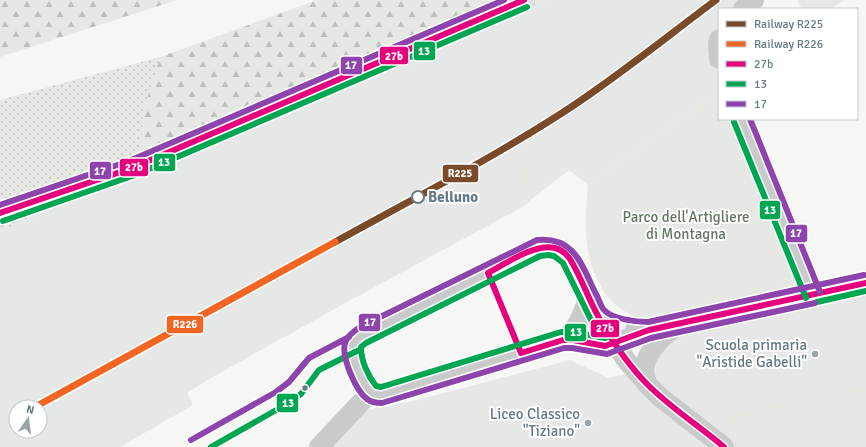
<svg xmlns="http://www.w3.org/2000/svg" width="866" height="447" viewBox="0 0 866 447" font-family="Signika,sans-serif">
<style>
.built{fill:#e6e8e8;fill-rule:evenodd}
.grass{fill:url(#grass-dots)}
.forest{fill:url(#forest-firs)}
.green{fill:#e5e8e3}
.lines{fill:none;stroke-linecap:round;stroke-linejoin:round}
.street{stroke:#c9cbcb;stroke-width:20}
.primary{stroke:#dedfdf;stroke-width:22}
.bus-1-casing{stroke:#fff;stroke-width:9}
.bus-2-casing{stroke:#fff;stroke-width:9}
.bus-3-casing{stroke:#fff;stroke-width:9}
.bus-1{stroke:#e5007d;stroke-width:6}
.bus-2{stroke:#00a651;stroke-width:6}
.bus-3{stroke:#8e44ad;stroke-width:6}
.rail-1-casing{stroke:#fff;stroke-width:10}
.rail-2-casing{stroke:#fff;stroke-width:10}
.rail-1{stroke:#7a4b2a;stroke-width:7}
.rail-2{stroke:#f26522;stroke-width:7}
.stop-dot{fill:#fff;stroke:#667985;stroke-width:2}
.poi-dot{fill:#98a5ac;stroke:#fff;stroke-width:1.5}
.bus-dot{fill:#667985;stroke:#fff;stroke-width:1.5}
.labels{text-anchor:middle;stroke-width:4;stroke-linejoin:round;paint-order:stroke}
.stop-label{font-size:15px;font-weight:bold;fill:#667985;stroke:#fff;text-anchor:start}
.park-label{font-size:15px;fill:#667861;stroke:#fff}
.poi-label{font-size:15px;fill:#667985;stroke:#fff;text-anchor:end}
.line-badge{stroke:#fff;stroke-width:1.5}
.badge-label{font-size:11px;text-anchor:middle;font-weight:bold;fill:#fff}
</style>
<defs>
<pattern id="grass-dots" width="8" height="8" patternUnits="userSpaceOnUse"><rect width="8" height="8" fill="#e5e8e3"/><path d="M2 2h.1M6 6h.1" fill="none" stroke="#bdc1be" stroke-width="1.8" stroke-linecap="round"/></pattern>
<pattern id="forest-firs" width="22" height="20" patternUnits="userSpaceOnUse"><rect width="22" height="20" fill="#e5e8e3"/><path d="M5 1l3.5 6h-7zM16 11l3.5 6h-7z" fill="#bdc1be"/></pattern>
</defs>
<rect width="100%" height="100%" fill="#f6f6f5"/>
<!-- built -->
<path class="built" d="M547 0H762L752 9H719V91L588 185 569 170 534 196 526 205 338 307 211 378 187 393 193 405 120 447H0V231L141 167ZM16 407H40V431H16Z
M797 0H845L830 9H802Z
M866 280V447H324L349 413 413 401 570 360 608 378 651 368 646 323Z"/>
<!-- grass -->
<path class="grass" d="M160 57 143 112 141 167 0 231V100Z"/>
<!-- forest -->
<path class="forest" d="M0 0H177L0 57Z
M317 0H547L141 167 143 112 160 57Z"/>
<!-- green -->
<path class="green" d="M719 91V119H741L814 291 646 323C632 316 619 309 608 297 604 294 602 288 600 284 582 253 585 219 588 185Z
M550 144 569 170 532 199 515 168Z
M866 385V447H761L724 416Z"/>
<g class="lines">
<!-- street -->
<path class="street" d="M743 9 754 0
M719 39 718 44 719 59
M741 119 813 295
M635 330H649L866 283
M649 330 615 343 605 346 573 340H563L381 395C377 394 373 395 370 391 363 384 350 354 353 345 355 340 360 337 364 334L538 248 548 247 557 249 569 258 598 316 626 360 647 384 660 397 724 447
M563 340C578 327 582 317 588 298
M647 384C646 379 644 374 644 369 646 350 665 335 679 324
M319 447 364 399 369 391"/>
<!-- primary -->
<path class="primary" d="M0 213 132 168 524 0"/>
<defs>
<path id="bus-1" d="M0 213 132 168 524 0
M488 273C505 264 535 243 555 248 561 249 567 255 570 259 581 277 588 298 598 316 612 341 628 365 648 385 671 408 699 426 724 447
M488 273 521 353
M521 353 563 340H573L605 346 649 330 866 283"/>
<path id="bus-2" d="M734 122 806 298
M3 221 135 175 527 7
M548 255 554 256 563 263 592 322 608 330 617 334 605 338 574 332H561L381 387 376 386C368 376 361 361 361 347L366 343 540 256Z
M817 302 866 291
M211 447 285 405 301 394 319 370 357 351"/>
<path id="bus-3" d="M750 119 820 292
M0 205 129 161 504 0
M815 303 651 338 607 354 572 348H564L382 403C377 403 371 402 367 399 356 391 341 357 345 343 347 336 354 331 360 327L537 240C576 236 582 267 597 296 599 300 601 307 604 310 612 319 636 322 648 322L864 275
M191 440 276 392 289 382 309 358 349 337"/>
</defs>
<!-- bus-1 casing -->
<use href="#bus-1" class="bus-1-casing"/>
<!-- bus-2 casing -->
<use href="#bus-2" class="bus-2-casing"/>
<!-- bus-3 casing -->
<use href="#bus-3" class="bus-3-casing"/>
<!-- bus-1 -->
<use href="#bus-1" class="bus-1"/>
<!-- bus-2 -->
<use href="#bus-2" class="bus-2"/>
<!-- bus-3 -->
<use href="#bus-3" class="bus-3"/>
<defs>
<path id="rail-1" d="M335 242C411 200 489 160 562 113 615 79 665 38 716 0"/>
<path id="rail-2" d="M35 407 335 242"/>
</defs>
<!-- rail-1 casing -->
<use href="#rail-1" class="rail-1-casing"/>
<!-- rail-2 casing -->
<use href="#rail-2" class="rail-2-casing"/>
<!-- rail-1 -->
<use href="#rail-1" class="rail-1"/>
<!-- rail-2 -->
<use href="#rail-2" class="rail-2"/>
</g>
<!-- markers -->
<circle class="stop-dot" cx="418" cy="197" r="6"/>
<g class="poi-dot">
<circle cx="815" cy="354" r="4"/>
<circle cx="588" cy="423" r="4"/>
</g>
<circle class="bus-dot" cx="305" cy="388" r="3.5"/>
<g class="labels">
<!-- stop labels -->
<g class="stop-label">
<text x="428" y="202">Belluno</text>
</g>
<!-- park labels -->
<g class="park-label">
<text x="686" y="222">Parco dell'Artigliere<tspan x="686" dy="17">di Montagna</tspan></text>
</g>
<!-- poi labels -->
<g class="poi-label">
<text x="807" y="350">Scuola primaria<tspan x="807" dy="17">"Aristide Gabelli"</tspan></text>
<text x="580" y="419">Liceo Classico<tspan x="580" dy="17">"Tiziano"</tspan></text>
</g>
</g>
<g class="line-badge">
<rect x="413" y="41" width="23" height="20" rx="4" fill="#00a651"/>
<rect x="379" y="46" width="30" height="19" rx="4" fill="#e5007d"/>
<rect x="340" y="56" width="23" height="19" rx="4" fill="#8e44ad"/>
<rect x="153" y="153" width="23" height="19" rx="4" fill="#00a651"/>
<rect x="119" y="158" width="30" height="19" rx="4" fill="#e5007d"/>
<rect x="89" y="161" width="23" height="19" rx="4" fill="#8e44ad"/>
<rect x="442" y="164" width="37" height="19" rx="4" fill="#7a4b2a"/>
<rect x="759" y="200" width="22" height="20" rx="4" fill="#00a651"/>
<rect x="785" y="224" width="23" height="19" rx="4" fill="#8e44ad"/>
<rect x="358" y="313" width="23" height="19" rx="4" fill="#8e44ad"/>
<rect x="166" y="315" width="38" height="19" rx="4" fill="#f26522"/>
<rect x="590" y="319" width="30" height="19" rx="4" fill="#e5007d"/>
<rect x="564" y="323" width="23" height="19" rx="4" fill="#00a651"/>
<rect x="276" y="393" width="23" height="20" rx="4" fill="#00a651"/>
</g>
<g class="badge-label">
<text x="424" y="55">13</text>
<text x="394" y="60">27b</text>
<text x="351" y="69">17</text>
<text x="164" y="166">13</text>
<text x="134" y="171">27b</text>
<text x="100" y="175">17</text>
<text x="460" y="177">R225</text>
<text x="770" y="214">13</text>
<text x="796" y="237">17</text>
<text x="370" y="326">17</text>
<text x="185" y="328">R226</text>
<text x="605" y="332">27b</text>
<text x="576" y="336">13</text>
<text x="288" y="407">13</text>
</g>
<!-- legend -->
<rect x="718" y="8" width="140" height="112" fill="#ffffff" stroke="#c2c9ce"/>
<rect x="726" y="21" width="20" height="6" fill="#7a4b2a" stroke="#c2c9ce"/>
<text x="754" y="28" font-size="12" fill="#667985">Railway R225</text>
<rect x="726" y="41" width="20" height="6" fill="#f26522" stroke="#c2c9ce"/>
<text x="754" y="48" font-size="12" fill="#667985">Railway R226</text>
<rect x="726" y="61" width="20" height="6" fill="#e5007d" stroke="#c2c9ce"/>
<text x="754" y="68" font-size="12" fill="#667985">27b</text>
<rect x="726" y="81" width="20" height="6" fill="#00a651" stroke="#c2c9ce"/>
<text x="754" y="88" font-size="12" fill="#667985">13</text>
<rect x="726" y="101" width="20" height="6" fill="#8e44ad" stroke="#c2c9ce"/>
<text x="754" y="108" font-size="12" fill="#667985">17</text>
<!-- north arrow -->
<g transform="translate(28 419) rotate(14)"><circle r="19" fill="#ffffff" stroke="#c2c9ce"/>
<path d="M0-3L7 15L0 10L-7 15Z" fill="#98a5ac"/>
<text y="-6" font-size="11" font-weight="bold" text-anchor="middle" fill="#667985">N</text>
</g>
</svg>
